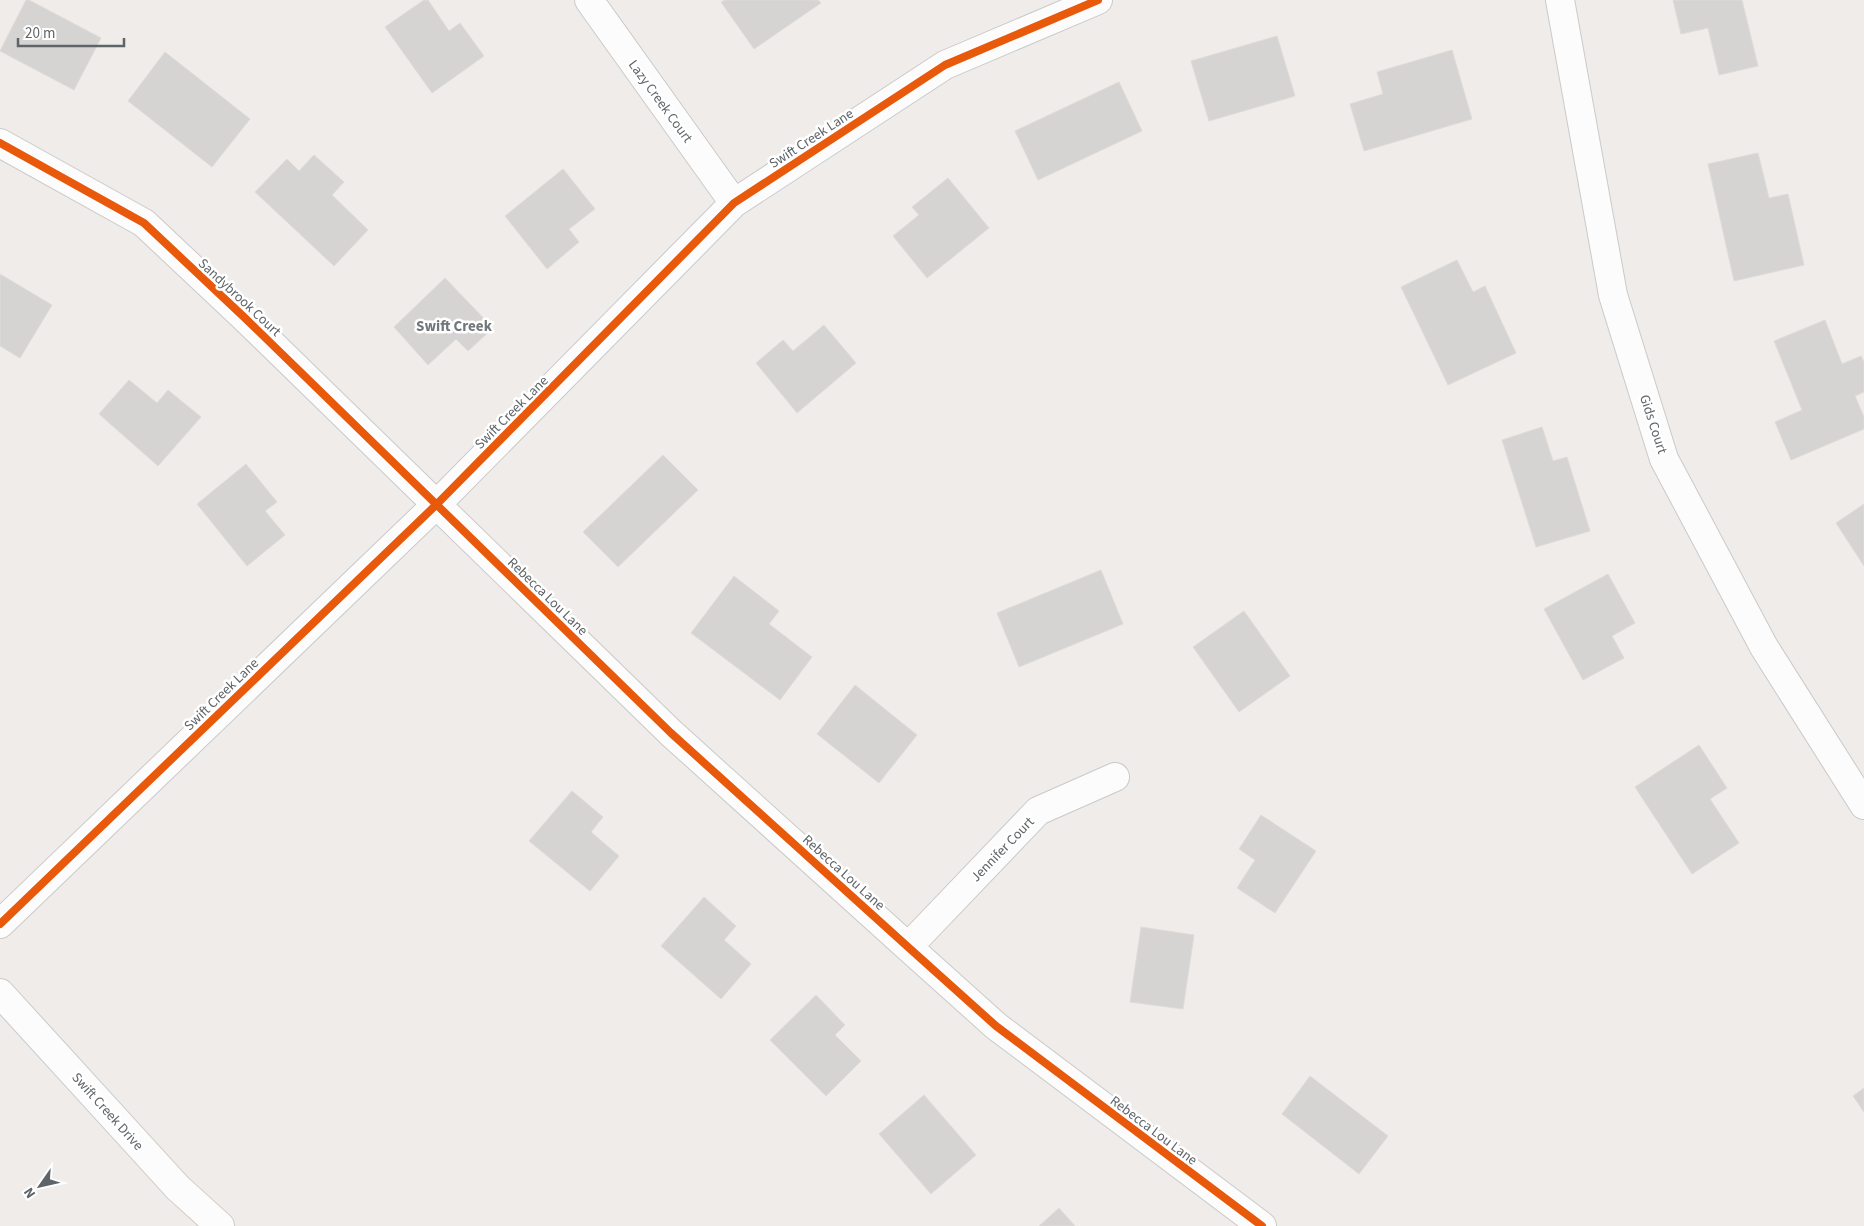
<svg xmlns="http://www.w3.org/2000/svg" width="1864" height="1226" viewBox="0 0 1864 1226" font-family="'Source Sans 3',sans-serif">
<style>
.building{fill:#d6d4d3;stroke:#dedbd8}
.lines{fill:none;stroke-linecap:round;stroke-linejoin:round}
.minor-casing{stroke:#cacaca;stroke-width:30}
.minor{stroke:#fdfcfc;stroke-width:28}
.cycleway-casing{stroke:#fff;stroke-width:11}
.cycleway{stroke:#e8590c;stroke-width:8}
.labels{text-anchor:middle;stroke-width:5;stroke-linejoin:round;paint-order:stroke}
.street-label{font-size:14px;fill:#5e6468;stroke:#fff}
.neighbourhood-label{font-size:15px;font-weight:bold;fill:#6f777a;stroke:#fff}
</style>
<rect width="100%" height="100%" fill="#efece9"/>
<!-- building -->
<path class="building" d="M26 0H29L101 38 74 90 0 51Z
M424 0H428L449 31 460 23 484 56 432 93 385 27Z
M725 0H818L821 3 754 49 721 2Z
M1673 0H1742L1758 66 1719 75 1708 28 1681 34Z
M1277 36 1295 96 1209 121 1191 61Z
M1452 50 1472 119 1364 151 1350 104 1383 94 1377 72Z
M165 52 250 119 212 167 128 101Z
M1119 82 1142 131 1038 180 1015 131Z
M1758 153 1769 198 1788 194 1804 265 1734 281 1708 164Z
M314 155 344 182 332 195 368 230 334 266 255 192 287 159 299 171Z
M563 169 595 209 569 229 579 242 547 269 505 216Z
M948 178 989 228 927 278 893 236 919 215 912 207Z
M1457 260 1473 292 1485 286 1516 353 1448 385 1401 287Z
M0 274 52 305 20 358 0 346Z
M445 278 493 328 468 351 456 339 428 365 394 327Z
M1825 320 1842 364 1861 356 1864 362V392L1855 396 1864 417V429L1791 460 1775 422 1802 410 1774 341Z
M824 325 856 363 797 413 756 363 783 340 793 351Z
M129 380 157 403 168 390 201 417 158 466 99 414Z
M1542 427 1553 461 1567 457 1590 531 1536 547 1502 440Z
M663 455 698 490 618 567 583 532Z
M246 464 277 502 265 511 285 535 247 566 197 504Z
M1864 504V566L1836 523Z
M1101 570 1123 624 1019 667 997 613Z
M1608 574 1635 623 1612 636 1624 658 1583 680 1544 609Z
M734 576 779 611 769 624 812 657 780 700 691 633Z
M1244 611 1290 676 1239 712 1193 647Z
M855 685 917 735 879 783 817 734Z
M1699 745 1727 788 1710 799 1739 843 1692 874 1635 787Z
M572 791 603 817 591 832 619 856 590 891 529 841Z
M1261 815 1316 851 1275 913 1237 888 1255 860 1239 849Z
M704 897 736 926 724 940 751 964 721 999 661 946Z
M1141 927 1194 935 1183 1009 1130 1002Z
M816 995 845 1025 835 1035 861 1061 826 1096 770 1040Z
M1310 1076 1388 1136 1359 1174 1282 1114Z
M1864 1088V1112L1853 1096Z
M924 1095 976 1155 931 1194 879 1134Z
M1059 1208 1075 1226H1039Z"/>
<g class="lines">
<defs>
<path id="minor" d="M589 0 734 203
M1560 0 1613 295 1664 459 1764 647 1864 805
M0 143 144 223 245 318 671 733 908 947 996 1026 1262 1226
M0 924 437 504 734 203 945 65 1098 0
M908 947 1038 811 1115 777
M0 993 178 1188 220 1226"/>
</defs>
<!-- minor casing -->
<use href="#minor" class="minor-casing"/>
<!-- minor -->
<use href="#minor" class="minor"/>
<defs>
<path id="cycleway" d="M0 143 144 223 245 318 671 733 908 947 996 1026 1262 1226
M0 924 437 504 734 203 945 65 1098 0"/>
</defs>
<!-- cycleway casing -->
<use href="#cycleway" class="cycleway-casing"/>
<!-- cycleway -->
<use href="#cycleway" class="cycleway"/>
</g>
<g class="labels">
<!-- street labels -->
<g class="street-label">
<text transform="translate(661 101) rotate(54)" y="5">Lazy Creek Court</text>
<text transform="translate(811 138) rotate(-33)" y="5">Swift Creek Lane</text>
<text transform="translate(240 297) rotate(43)" y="5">Sandybrook Court</text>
<text transform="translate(511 412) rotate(-45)" y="5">Swift Creek Lane</text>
<text transform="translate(1654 424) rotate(72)" y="5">Gids Court</text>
<text transform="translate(548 596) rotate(44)" y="5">Rebecca Lou Lane</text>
<text transform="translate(221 694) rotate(-44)" y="5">Swift Creek Lane</text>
<text transform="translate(1002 849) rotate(-46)" y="5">Jennifer Court</text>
<text transform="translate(844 872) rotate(42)" y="5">Rebecca Lou Lane</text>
<text transform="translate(108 1111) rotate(48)" y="5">Swift Creek Drive</text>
<text transform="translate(1154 1130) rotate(37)" y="5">Rebecca Lou Lane</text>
</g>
<!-- neighbourhood labels -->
<g class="neighbourhood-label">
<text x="454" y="331">Swift Creek</text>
</g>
</g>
<!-- north arrow -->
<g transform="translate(40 1186) rotate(236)" stroke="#ffffff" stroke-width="4" paint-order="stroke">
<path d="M0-4L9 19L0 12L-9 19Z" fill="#5e6468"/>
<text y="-8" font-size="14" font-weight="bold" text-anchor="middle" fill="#5e6468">N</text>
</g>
<!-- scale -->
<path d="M18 38v8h106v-8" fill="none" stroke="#5e6468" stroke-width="2.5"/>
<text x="25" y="38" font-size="15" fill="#5e6468" stroke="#ffffff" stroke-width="4" paint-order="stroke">20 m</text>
</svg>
